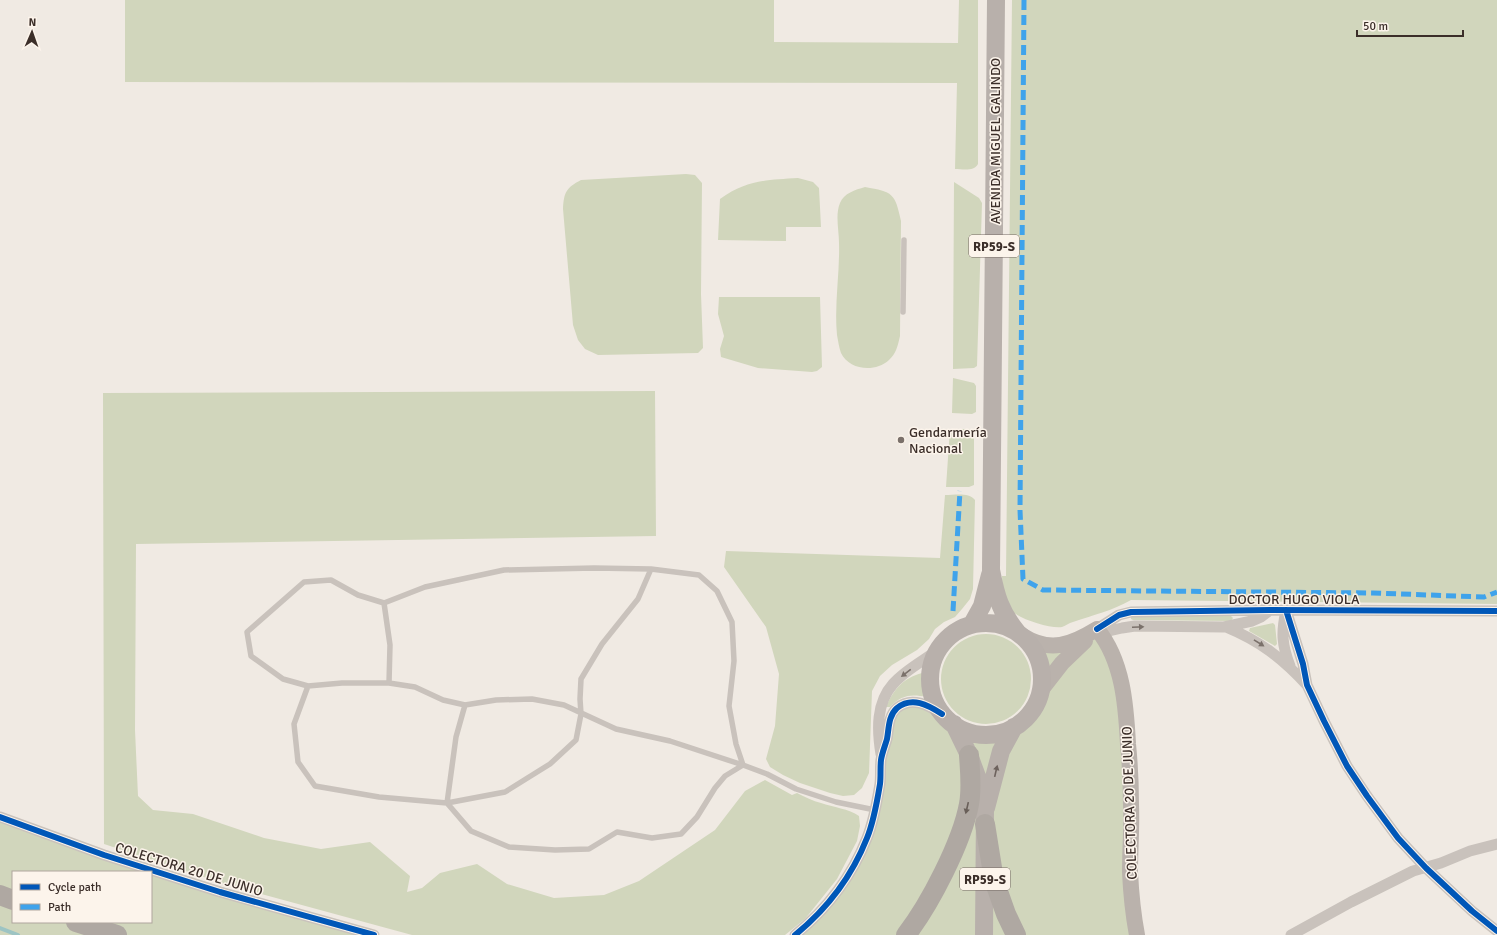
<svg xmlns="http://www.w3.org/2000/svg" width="1497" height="935" viewBox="0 0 1497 935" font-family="Signika,sans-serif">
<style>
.green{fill:#d1d6bc;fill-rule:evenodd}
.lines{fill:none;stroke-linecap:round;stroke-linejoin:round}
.stream{stroke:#9dc4c3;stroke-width:4}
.lane{stroke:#c9c2bc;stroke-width:5.5}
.street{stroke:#c9c2bc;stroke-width:11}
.secondary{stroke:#bab2ac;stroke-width:16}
.primary{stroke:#b8b0ab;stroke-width:18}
.highway{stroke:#afa8a2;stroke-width:20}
.quiet{stroke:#3fa3eb;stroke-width:5;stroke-dasharray:10 5;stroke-linecap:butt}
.cycleway-casing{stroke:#fcf4eb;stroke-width:8}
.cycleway{stroke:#0057b8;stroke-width:6}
.oneway{fill:#7b716b}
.oneway2{fill:#6d625d}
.oneway3{fill:#695f59}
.poi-dot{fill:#7a706a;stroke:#fcf4eb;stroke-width:1.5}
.labels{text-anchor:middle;stroke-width:3;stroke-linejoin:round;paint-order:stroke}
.shield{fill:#fcf4eb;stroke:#756963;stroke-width:1}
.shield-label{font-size:13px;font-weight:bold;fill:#3b2e29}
.street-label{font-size:14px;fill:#3b2e29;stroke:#fcf4eb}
.poi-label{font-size:14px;fill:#3b2e29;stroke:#fcf4eb;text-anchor:start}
</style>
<rect width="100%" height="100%" fill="#f0eae3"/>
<!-- green -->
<path class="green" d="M125 0H774V42L958 43 959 0H978V164C974 172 962 169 955 169L957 83 125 82Z
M1012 0H1497V604L1131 600C1112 611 1093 615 1073 622 1069 623 1065 626 1062 627 1050 629 1016 618 1010 609 1004 599 1002 587 1002 576H1006Z
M686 174 695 175 702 183 701 294 703 348 698 353 598 355 585 349 578 340 573 325 563 209C564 192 566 188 581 180Z
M798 178 813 182 819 188 821 227H786V241L718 240 720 199C747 180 766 180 798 178Z
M954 182 979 198 982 203 977 366 974 368 953 369Z
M865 187C893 192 895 193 901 221L900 336C898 345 896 354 889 360 875 373 849 370 841 353 839 348 838 340 837 335 834 304 840 273 839 243 839 230 835 215 840 203 844 193 855 190 865 187Z
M719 297H820L822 367 817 371 812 372 758 368 721 357 720 349 724 336 718 314Z
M953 378 974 383 976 386V412L972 414 952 413Z
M655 391 656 536 136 544 135 730 138 796 153 810 193 814 264 838 321 849 370 842 410 876 407 892 422 888 440 873 477 864 507 884 554 898 604 895 639 881 715 830 745 791 765 780 792 795 797 793C805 797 813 801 821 803 833 807 849 809 859 816L860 826 857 841 837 879 805 919 785 935H412L228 885 104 844 103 393Z
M950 429H969L974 433V485L969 487H946Z
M945 495C955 495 969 492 975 500L973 589 970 599 962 609 955 617 944 622 935 629 929 639 917 650 892 665 880 676 872 691 869 773 862 788 854 795 843 796 830 793 800 783 783 775 770 767 766 759 775 726 779 674 766 627 724 567 726 551 940 558Z
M1133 616H1231L1233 618 1231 621 1133 620 1131 619V617Z
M1273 623 1275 625 1277 644 1275 646 1249 631 1250 628Z
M1100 633 1118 673 1137 935H795L813 921 868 837 889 721 909 703 942 714 954 724 968 732 983 735 999 733 1014 727 1027 717 1036 705 1041 690Z
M941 679a45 45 0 1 1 90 0a45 45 0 1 1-90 0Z
M1041 651H1069L1048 672Z
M922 673V685L927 697C910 694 902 695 890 707H886C894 689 903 678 922 673Z
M0 817 374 935H0ZM13 872H151V922H13Z"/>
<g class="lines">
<!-- stream -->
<path class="stream" d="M0 928 18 935"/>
<!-- lane -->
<path class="lane" d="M903 312 904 240
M384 603 390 645 389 683
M308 686 294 724 298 762 315 786 379 797 447 803 505 792 550 764 576 740 581 714 580 699 581 679 602 644 638 599 651 569
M465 705 456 737 447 803 471 831 509 847 555 850 589 849 617 832 652 838 681 834 697 817 715 788 725 776 743 765 736 744 729 706 734 661 732 622 717 591 699 575 651 569 594 568 504 570 425 587 384 603 358 595 331 580 304 582 247 632 251 656 283 679 308 686 342 683H389L415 687 443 700 465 705 496 700 532 699 564 705 616 729 670 741 743 765 767 774 796 789 836 802 875 810"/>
<!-- street -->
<path class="street" d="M1286 610 1303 664 1307 685 1324 721 1347 766 1367 796 1398 838 1426 868 1472 911 1497 931
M1286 611C1281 633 1282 645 1290 666
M1226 627C1260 641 1282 658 1307 685
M1097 629 1119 615 1131 612 1270 610 1497 611
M1100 633 1122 628 1135 626 1224 627 1252 621 1261 617 1270 610
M881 754C877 730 876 703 893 684 905 670 923 661 938 650
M0 817 104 855 220 892 374 935
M795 935C827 909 852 876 867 838 874 821 877 802 880 784 881 776 880 768 881 760 882 753 885 746 887 739 889 729 888 716 897 708 912 696 928 705 942 714
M1291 935 1351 902 1413 871 1441 863 1470 851 1497 844"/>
<!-- secondary -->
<path class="secondary" d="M1023 636C1050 653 1071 645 1097 629 1123 661 1126 705 1128 744 1130 764 1131 785 1131 805 1132 827 1130 849 1130 872 1131 893 1133 914 1137 935
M1041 690 1062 663 1085 641"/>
<!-- primary -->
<path class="primary" d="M996 0 991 570C996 596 1000 611 1017 632
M930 679a56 56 0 1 1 112 0a56 56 0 1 1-112 0Z
M972 624 982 606 990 575
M954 724 969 755 979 782 985 809 984 935
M986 808 1001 751 1014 727"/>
<!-- highway -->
<path class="highway" d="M985 824 994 880 1006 914 1016 935
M0 895 13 900
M76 922 117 935
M906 935C930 904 962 842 969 804 972 788 970 771 969 755"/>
<!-- quiet -->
<path class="quiet" d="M1024 0 1020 510 1023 579 1043 590 1373 593 1484 597 1497 592
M953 611 960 491"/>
<defs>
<path id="cycleway" d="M1286 610 1303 664 1307 685 1324 721 1347 766 1367 796 1398 838 1426 868 1472 911 1497 931
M1097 629 1119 615 1131 612 1270 610 1497 611
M0 817 104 855 220 892 374 935
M795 935C827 909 852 876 867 838 874 821 877 802 880 784 881 776 880 768 881 760 882 753 885 746 887 739 889 729 888 716 897 708 912 696 928 705 942 714"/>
</defs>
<!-- cycleway casing -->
<use href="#cycleway" class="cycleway-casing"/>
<!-- cycleway -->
<use href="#cycleway" class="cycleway"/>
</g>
<!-- one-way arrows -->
<defs><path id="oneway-solid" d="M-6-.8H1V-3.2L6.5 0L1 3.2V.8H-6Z"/></defs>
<g class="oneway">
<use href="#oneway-solid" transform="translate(1138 627) rotate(-2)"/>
<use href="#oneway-solid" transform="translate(1259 643) rotate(32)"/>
<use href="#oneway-solid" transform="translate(906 673) rotate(142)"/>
</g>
<use class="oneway2" href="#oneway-solid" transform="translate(996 771) rotate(-77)"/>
<use class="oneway3" href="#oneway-solid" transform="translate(967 808) rotate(103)"/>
<!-- markers -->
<circle class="poi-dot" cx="901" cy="440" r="4"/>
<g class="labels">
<!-- shield labels -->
<g class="shield">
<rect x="969" y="235" width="50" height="22" rx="3"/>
<rect x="960" y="868" width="50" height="22" rx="3"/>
</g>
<g class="shield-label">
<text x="994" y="251">RP59-S</text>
<text x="985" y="884">RP59-S</text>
</g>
<!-- street labels -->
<g class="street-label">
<text transform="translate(995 141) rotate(-90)" y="5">AVENIDA MIGUEL GALINDO</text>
<text x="1294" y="604">DOCTOR HUGO VIOLA</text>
<text transform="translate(1129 803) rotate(-92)" y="5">COLECTORA 20 DE JUNIO</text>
<text transform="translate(189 869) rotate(17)" y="5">COLECTORA 20 DE JUNIO</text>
</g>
<!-- poi labels -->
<g class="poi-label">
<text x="909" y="437">Gendarmería<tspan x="909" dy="16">Nacional</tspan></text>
</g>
</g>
<!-- legend -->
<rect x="12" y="871" width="140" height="52" fill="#fcf4eb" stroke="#afa59d"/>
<rect x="20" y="884" width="20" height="6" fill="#0057b8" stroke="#afa59d"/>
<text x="48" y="891" font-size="12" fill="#3b2e29">Cycle path</text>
<rect x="20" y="904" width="20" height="6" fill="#3fa3eb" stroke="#afa59d"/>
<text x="48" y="911" font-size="12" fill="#3b2e29">Path</text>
<!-- north arrow -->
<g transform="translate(32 32) rotate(2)" stroke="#fcf4eb" stroke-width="3" paint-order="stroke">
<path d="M0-3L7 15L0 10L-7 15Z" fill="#3b2e29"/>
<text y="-6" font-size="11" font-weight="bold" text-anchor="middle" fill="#3b2e29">N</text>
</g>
<!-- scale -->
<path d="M1357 30v6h106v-6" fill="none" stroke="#3b2e29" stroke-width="2"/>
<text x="1363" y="30" font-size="12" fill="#3b2e29" stroke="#fcf4eb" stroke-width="3" paint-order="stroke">50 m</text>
</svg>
